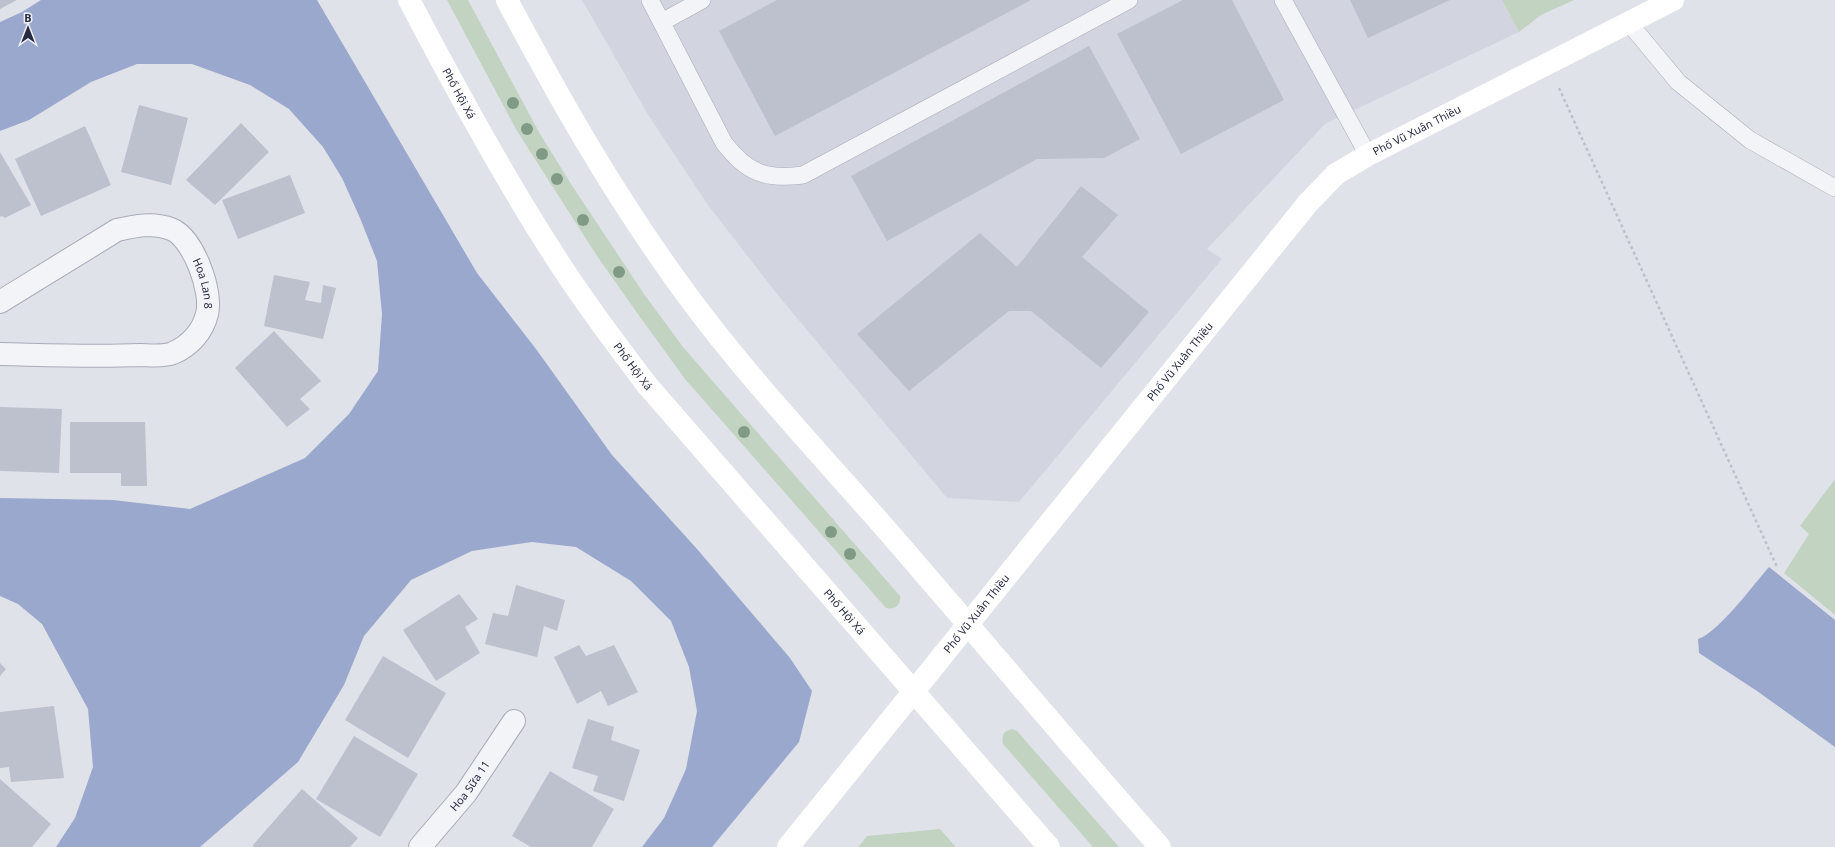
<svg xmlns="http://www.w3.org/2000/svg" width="1835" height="847" viewBox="0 0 1835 847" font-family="'Noto Sans',sans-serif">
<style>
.built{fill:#d2d4df}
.green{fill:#c2d4c1}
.water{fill:#99a8cc}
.building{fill:#bdc0cd}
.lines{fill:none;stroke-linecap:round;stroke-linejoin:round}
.lane-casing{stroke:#a9abb8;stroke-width:18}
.street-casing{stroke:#a9abb8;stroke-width:24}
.path{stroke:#bec0c9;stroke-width:2.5;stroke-dasharray:3 3;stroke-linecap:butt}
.lane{stroke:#f3f4f8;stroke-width:17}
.street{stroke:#f3f4f8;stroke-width:22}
.secondary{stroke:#fff;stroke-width:22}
.tree{fill:#819a86}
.labels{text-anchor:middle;stroke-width:3.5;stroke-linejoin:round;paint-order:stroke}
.street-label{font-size:11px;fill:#282c42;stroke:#f0f1f7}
</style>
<rect width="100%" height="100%" fill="#e0e2ea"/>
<!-- built -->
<path class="built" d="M582 0H1502L1519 32 1325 124 1207 249 1222 259 1019 502 947 498 777 294 708 205 647 113Z"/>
<!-- green -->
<path class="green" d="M447 0H468L540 134 573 187 644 294 683 347 900 596C901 606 895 610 886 608L685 379 640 317 597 256 517 131Z
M1502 0H1574L1541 15 1519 32Z
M1835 479V615L1784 573 1809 534 1800 526Z
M1013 729 1017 731 1119 847H1093L1003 744C1001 735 1004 730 1013 729Z
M940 829 956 847H858L867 836Z"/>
<!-- water -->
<path class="water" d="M41 0H317L477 273 536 349 612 455 697 549 790 658 812 691 799 742 712 847H642L664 818 686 769 697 711 689 667 671 621 631 581 576 547 532 542 472 551 411 580 364 636 344 685 298 762 200 847H56L75 818 93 767 88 709 42 624 18 604 0 596V498L113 500 190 509 305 458 349 414 378 371 382 314 377 261 360 218 342 178 323 147 289 109 250 85 192 64H137L91 82 29 120 0 131V22L22 12Z
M1769 567 1835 620V747L1757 691 1699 653 1698 639C1718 633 1754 584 1769 567Z"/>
<!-- building -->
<path class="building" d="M0 0H17L0 9Z
M777 0H1031L775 136 719 31Z
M1183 0H1232L1284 100 1181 154 1117 34Z
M1350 0H1450L1368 38Z
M1089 46 1140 139 1104 158 1037 159 887 241 851 176Z
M139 105 188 118 171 185 121 172Z
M241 123 269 152 215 205 186 180Z
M85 126 111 185 41 216 15 159Z
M0 152 31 205 5 218 2 216 0 217Z
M290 175 305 213 238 239 222 200Z
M1081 186 1118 215 1082 257 1149 312 1101 368 1031 311H1009L909 391 857 334 980 233 1017 267Z
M274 275 310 282 305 300 321 303 323 285 336 288 323 339 264 326Z
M274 331 321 381 300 399 310 409 287 427 235 368Z
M0 407 62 409 59 473 0 471Z
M70 422H145L147 486H121V473H70Z
M516 585 565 600 557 631 544 626 537 657 485 644 493 613 508 616Z
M459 594 478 619 465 627 480 653 436 681 403 630Z
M579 645 586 656 614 645 638 692 608 706 601 691 577 704 554 657Z
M383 656 446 693 408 758 345 720Z
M0 663 6 669 0 676Z
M54 706 64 778 11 782 9 767 0 768V712Z
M588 719 614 727 611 740 640 750 624 801 593 791 598 776 572 768Z
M354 736 418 774 380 837 316 799Z
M550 771 614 809 592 847H531L512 836Z
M0 779 51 824 32 847H0Z
M302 789 358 838 350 847H254L253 845Z"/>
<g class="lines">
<defs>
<path id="lane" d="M650 0 724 143C747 173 766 180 803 175L1129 0
M1283 0 1368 155
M662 22 702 0
M1629 23 1678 82 1750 140 1835 188"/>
<g id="street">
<path id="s1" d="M0 302 117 230C135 226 153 222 171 229 193 237 213 292 207 314 203 331 190 346 173 353 164 357 149 355 140 355 93 357 47 355 0 354"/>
<path id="s2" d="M420 847 466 793 514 721"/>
</g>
</defs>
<!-- lane casing -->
<use href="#lane" class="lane-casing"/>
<!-- street casing -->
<use href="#street" class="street-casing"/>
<!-- path -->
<path class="path" d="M1559 88 1777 567"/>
<!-- lane -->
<use href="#lane" class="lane"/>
<!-- street -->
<use href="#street" class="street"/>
<!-- secondary -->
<g class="secondary">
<path id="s3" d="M409 0C453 84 498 167 549 247 579 295 613 340 647 385L1049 847"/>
<path d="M507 0C558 96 610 188 674 277 737 366 813 446 885 528 977 634 1067 742 1160 847"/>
<path id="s4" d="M788 847 1308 203 1336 174 1368 155 1673 0"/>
</g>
</g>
<!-- trees -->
<g class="tree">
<circle cx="513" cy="103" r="6"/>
<circle cx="527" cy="129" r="6"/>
<circle cx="542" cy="154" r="6"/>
<circle cx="557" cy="179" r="6"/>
<circle cx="583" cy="220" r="6"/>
<circle cx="619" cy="272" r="6"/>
<circle cx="744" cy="432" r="6"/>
<circle cx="831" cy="532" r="6"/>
<circle cx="850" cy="554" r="6"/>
</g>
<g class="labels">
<!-- street labels -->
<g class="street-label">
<text dy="4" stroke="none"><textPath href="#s3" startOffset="106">Phố Hội Xá</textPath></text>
<text dy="4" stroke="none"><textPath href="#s4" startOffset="960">Phố Vũ Xuân Thiều</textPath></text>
<text dy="4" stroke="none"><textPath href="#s1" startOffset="258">Hoa Lan 8</textPath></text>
<text dy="4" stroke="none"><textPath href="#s4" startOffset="624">Phố Vũ Xuân Thiều</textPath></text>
<text dy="4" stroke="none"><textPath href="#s3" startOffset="430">Phố Hội Xá</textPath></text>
<text dy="4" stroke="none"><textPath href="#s3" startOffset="754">Phố Hội Xá</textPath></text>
<text dy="4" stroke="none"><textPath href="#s4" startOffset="300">Phố Vũ Xuân Thiều</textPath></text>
<text dy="4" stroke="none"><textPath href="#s2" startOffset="79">Hoa Sữa 11</textPath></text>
</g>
</g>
<!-- north arrow -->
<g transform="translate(28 28)" stroke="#f0f1f7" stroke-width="3" paint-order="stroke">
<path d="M0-3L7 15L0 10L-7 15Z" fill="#282c42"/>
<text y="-6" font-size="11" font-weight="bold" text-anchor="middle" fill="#282c42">B</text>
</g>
</svg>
